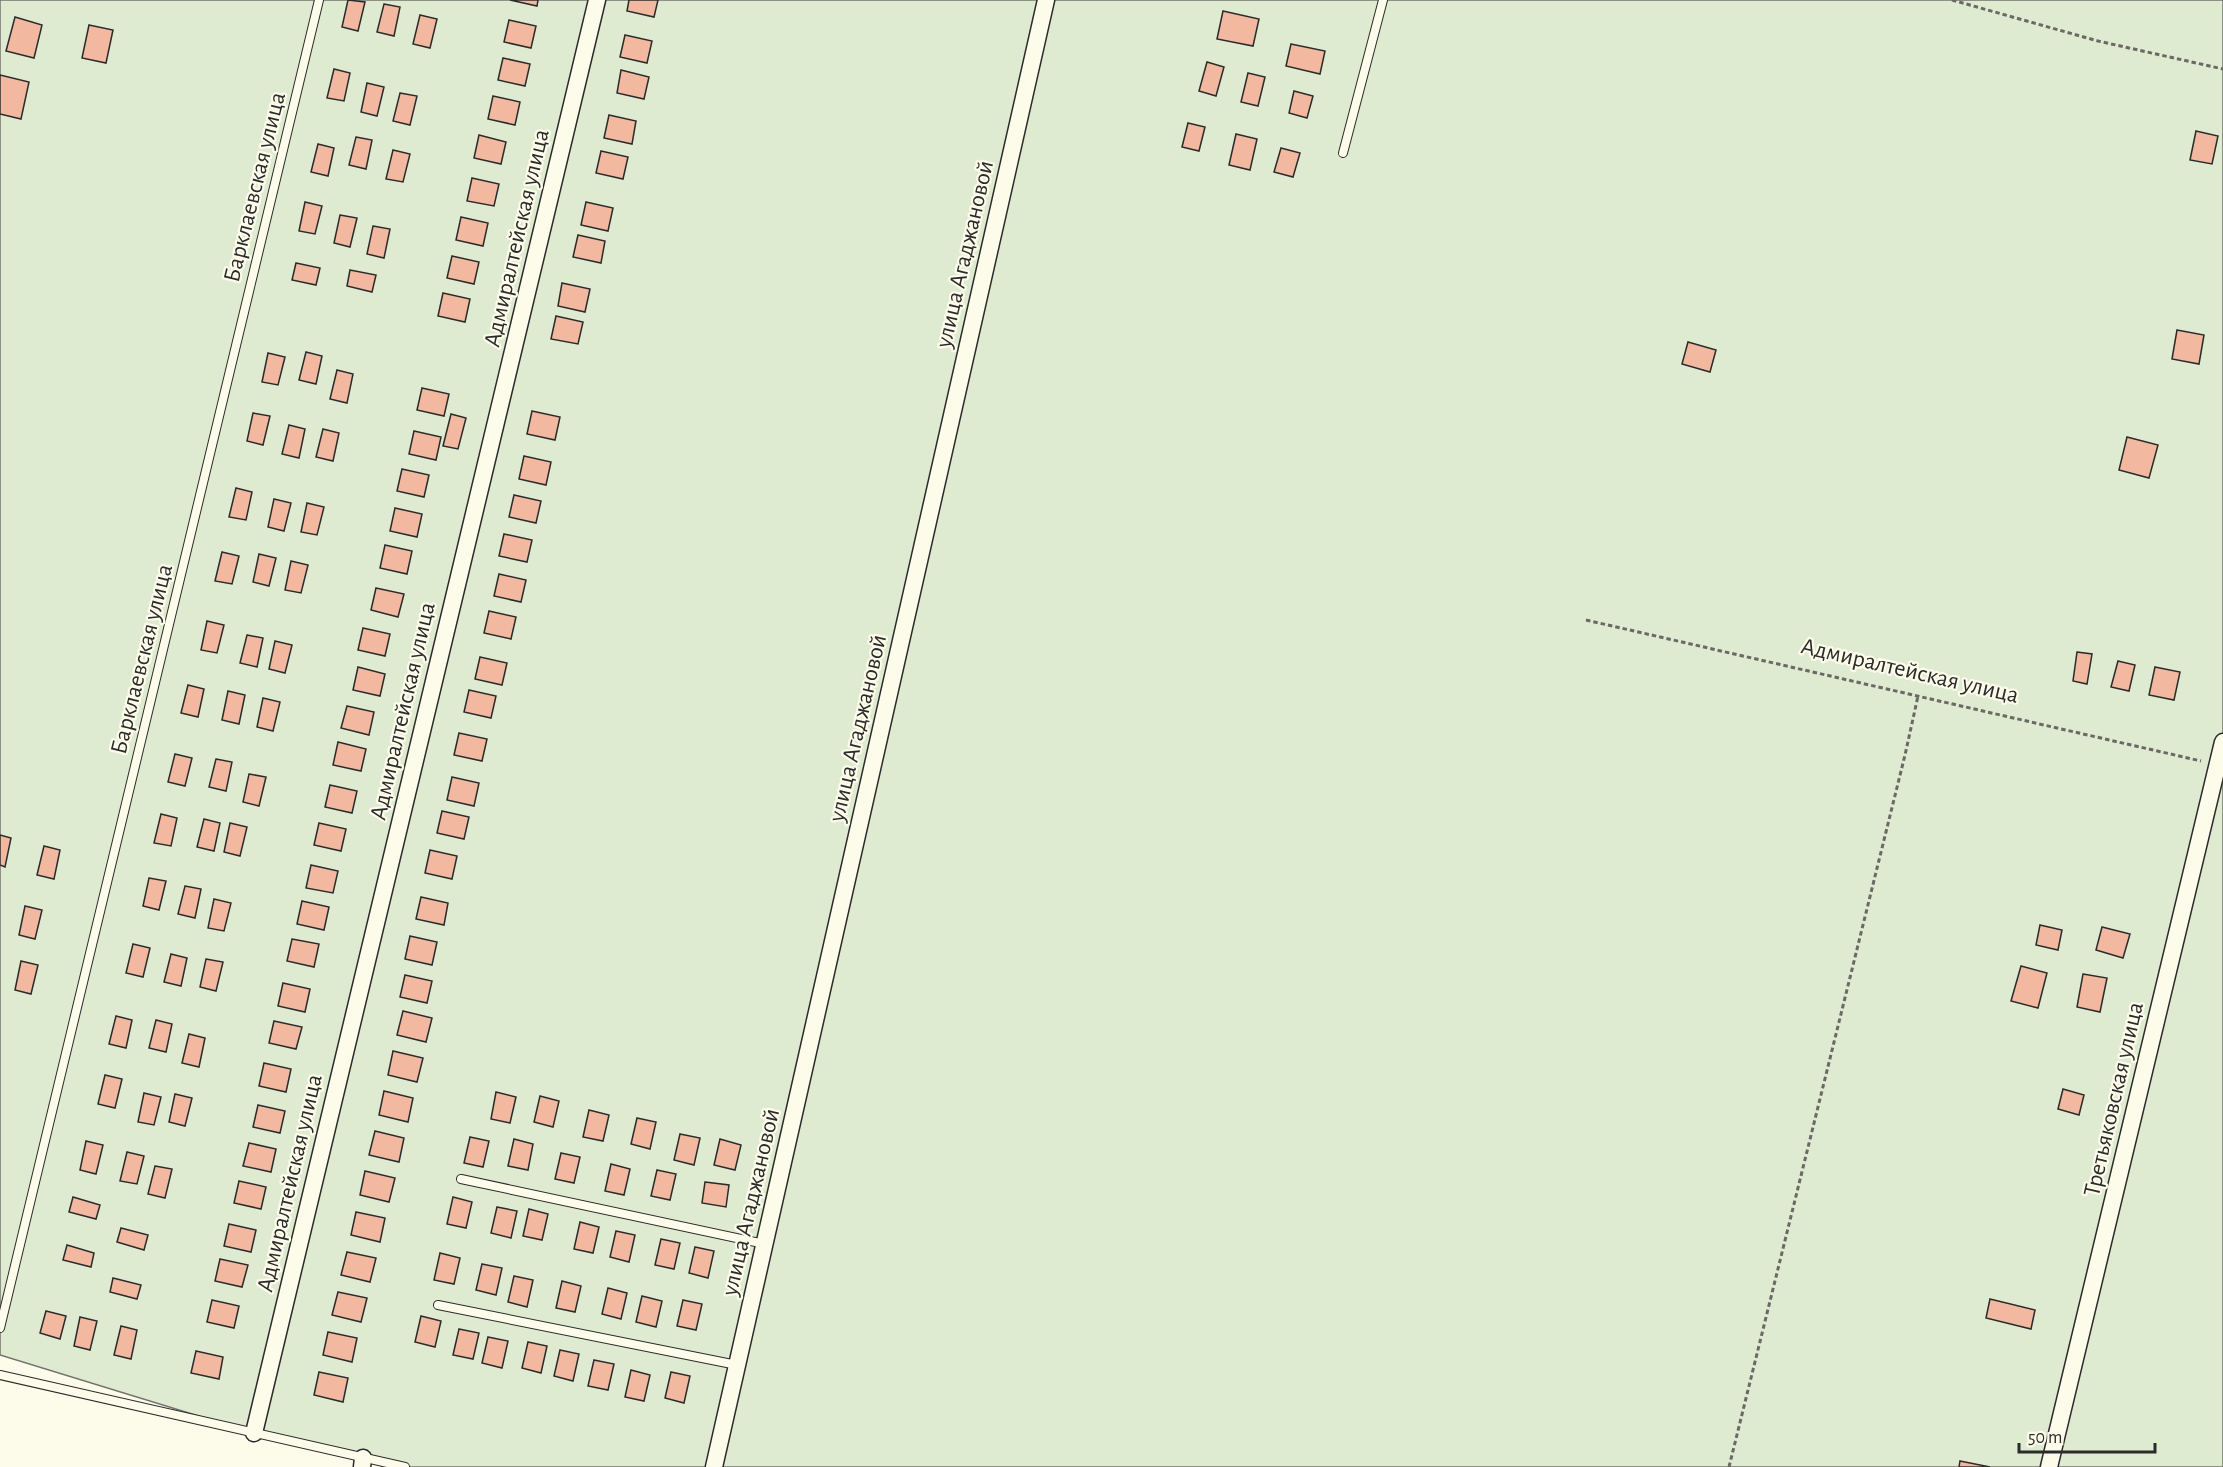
<svg xmlns="http://www.w3.org/2000/svg" width="2223" height="1467" viewBox="0 0 2223 1467" font-family="'Alegreya Sans',sans-serif">
<style>
.green{fill:#deebd1;stroke:#74746e;stroke-width:1.5}
.building{fill:#f2b8a0;stroke:#2b2b2b;stroke-width:1.5}
.lines{fill:none;stroke-linecap:round;stroke-linejoin:round}
.lane-casing{stroke:#2b2b2b;stroke-width:10}
.street-casing{stroke:#2b2b2b;stroke-width:19}
.path{stroke:#6a6964;stroke-width:3;stroke-dasharray:4.5 3;stroke-linecap:butt}
.lane{stroke:#fdfbea;stroke-width:8}
.street{stroke:#fdfbea;stroke-width:16}
.labels{text-anchor:middle;stroke-width:4.5;stroke-linejoin:round;paint-order:stroke}
.street-label{font-size:24px;fill:#2b2b2b;stroke:#fdfbea}
</style>
<rect width="100%" height="100%" fill="#fdfbea"/>
<!-- green -->
<path class="green" d="M0 0H2223V1467H406L254 1433 0 1355Z"/>
<!-- building -->
<path class="building" d="M348 0 365 2 358 31 342 27Z
M510 0H538L537 6Z
M629 0H658L654 17 627 11Z
M384 4 400 7 394 36 377 32Z
M1223 11 1259 19 1253 46 1217 39Z
M420 15 437 19 430 48 413 44Z
M15 17 42 25 34 58 6 51Z
M509 20 536 26 531 48 504 42Z
M89 25 113 30 106 63 82 58Z
M625 35 652 41 647 63 620 57Z
M1291 44 1325 51 1320 74 1286 66Z
M503 58 530 64 525 86 498 80Z
M1207 62 1224 67 1216 96 1199 91Z
M334 69 350 73 344 101 327 98Z
M621 70 649 77 644 99 617 93Z
M1248 73 1265 77 1258 106 1241 102Z
M0 75 29 82 21 119 0 114Z
M367 83 384 87 377 116 361 112Z
M1294 91 1313 96 1307 118 1289 113Z
M400 93 417 96 410 125 393 121Z
M493 96 520 102 515 125 488 119Z
M609 115 636 121 632 144 604 138Z
M1188 123 1205 127 1199 151 1182 147Z
M2196 131 2218 136 2212 164 2190 160Z
M1236 134 1257 139 1250 170 1229 165Z
M479 135 506 142 501 164 474 158Z
M356 137 372 140 366 169 349 165Z
M318 144 334 148 328 176 311 172Z
M1281 148 1300 153 1293 177 1274 172Z
M393 150 410 154 403 182 386 179Z
M601 151 628 157 623 179 596 173Z
M472 178 499 184 494 206 467 201Z
M305 202 322 206 315 234 299 231Z
M586 202 613 208 608 231 581 225Z
M340 215 357 218 350 247 334 243Z
M461 217 488 223 483 246 456 240Z
M373 226 390 229 384 258 367 254Z
M578 235 605 241 601 263 573 257Z
M452 256 479 262 474 284 447 278Z
M296 263 320 268 316 285 292 280Z
M350 270 376 275 372 292 347 286Z
M562 283 590 289 585 312 558 306Z
M443 293 470 299 465 322 438 316Z
M556 316 583 322 578 344 551 339Z
M2177 330 2204 335 2199 364 2172 359Z
M1688 342 1716 350 1710 372 1682 364Z
M306 352 322 356 316 384 299 380Z
M268 353 285 357 278 385 262 382Z
M337 370 353 374 347 403 330 399Z
M422 388 449 394 444 416 417 410Z
M532 411 560 417 555 440 527 434Z
M253 413 270 416 263 445 247 441Z
M451 414 466 418 458 449 443 446Z
M289 425 305 429 299 458 282 454Z
M323 429 339 433 333 461 316 457Z
M414 431 441 437 436 460 409 454Z
M2127 437 2158 445 2149 478 2119 470Z
M524 456 551 462 546 485 519 479Z
M402 469 429 475 424 497 397 491Z
M236 488 252 492 246 520 229 517Z
M514 495 541 501 536 523 509 517Z
M274 499 291 503 284 531 268 527Z
M307 503 324 507 317 535 301 532Z
M395 508 422 514 417 537 390 531Z
M504 534 532 540 527 562 499 556Z
M385 545 412 551 407 574 380 568Z
M222 552 239 556 232 584 215 581Z
M259 554 276 558 269 586 253 582Z
M291 561 308 565 301 593 285 590Z
M499 574 526 580 521 602 494 596Z
M376 588 404 594 398 617 371 610Z
M489 611 516 617 511 639 484 633Z
M207 621 224 625 217 653 201 650Z
M363 628 390 634 385 656 358 650Z
M247 635 263 638 257 667 240 663Z
M275 641 292 645 285 673 269 669Z
M2077 652 2092 654 2087 684 2073 681Z
M480 657 507 663 502 685 475 679Z
M2118 661 2135 665 2129 691 2111 687Z
M358 667 385 674 380 696 353 690Z
M2155 667 2180 672 2174 700 2149 695Z
M188 685 204 689 198 717 181 713Z
M469 690 496 696 491 718 464 712Z
M228 691 245 695 239 724 222 720Z
M263 698 280 702 273 731 257 727Z
M347 706 374 712 369 735 341 728Z
M459 733 487 739 482 761 454 755Z
M338 742 366 749 361 771 333 765Z
M175 754 192 758 185 786 168 782Z
M216 759 232 762 226 791 209 787Z
M249 774 266 777 259 806 243 802Z
M452 777 479 783 474 806 447 800Z
M330 785 357 791 352 813 325 807Z
M442 811 469 817 464 839 437 833Z
M161 814 177 818 171 846 154 843Z
M204 819 220 823 214 851 197 847Z
M230 823 247 827 240 856 224 852Z
M319 823 346 829 341 851 314 845Z
M0 835 11 838 5 867 0 865Z
M44 846 60 850 54 879 37 875Z
M430 850 457 856 452 879 425 873Z
M311 865 338 871 333 893 306 888Z
M149 878 166 881 159 910 143 906Z
M185 886 201 889 195 918 178 914Z
M421 897 448 903 444 925 416 919Z
M214 899 231 903 224 931 208 928Z
M302 901 329 907 324 930 297 924Z
M25 906 42 910 35 939 19 935Z
M2040 925 2062 930 2058 950 2036 945Z
M2102 927 2130 934 2123 958 2096 950Z
M410 936 437 942 432 965 405 959Z
M292 939 319 944 314 967 287 961Z
M133 944 150 948 143 977 126 973Z
M171 954 187 958 181 986 164 982Z
M206 959 223 962 216 991 200 987Z
M21 961 38 965 31 994 15 990Z
M2021 966 2047 973 2038 1008 2011 1001Z
M2083 974 2107 978 2100 1012 2077 1007Z
M405 975 432 981 427 1003 400 997Z
M283 983 310 989 305 1012 278 1006Z
M403 1011 432 1018 426 1042 397 1035Z
M116 1016 132 1020 126 1048 109 1044Z
M156 1020 172 1024 166 1052 149 1048Z
M274 1021 302 1027 296 1049 269 1043Z
M189 1034 205 1038 199 1067 182 1063Z
M393 1051 423 1058 417 1082 388 1075Z
M264 1063 291 1069 286 1092 259 1086Z
M105 1075 122 1079 115 1108 98 1104Z
M2063 1089 2084 1095 2079 1115 2058 1109Z
M384 1091 413 1098 408 1122 379 1115Z
M496 1092 516 1097 510 1123 491 1119Z
M144 1093 161 1097 154 1125 138 1122Z
M175 1094 192 1098 185 1126 169 1122Z
M540 1096 559 1101 553 1127 534 1122Z
M258 1105 285 1111 280 1133 253 1127Z
M589 1110 609 1115 603 1141 583 1137Z
M637 1118 656 1122 650 1149 631 1144Z
M375 1131 404 1138 399 1162 369 1155Z
M680 1134 700 1138 694 1165 674 1160Z
M470 1137 489 1141 483 1167 464 1163Z
M514 1139 533 1144 528 1170 508 1166Z
M720 1139 741 1145 735 1170 714 1165Z
M86 1141 103 1145 96 1174 80 1170Z
M249 1143 276 1149 271 1172 243 1166Z
M127 1152 144 1156 137 1184 120 1181Z
M561 1153 580 1157 574 1183 555 1179Z
M611 1164 630 1169 624 1195 605 1191Z
M155 1166 172 1169 165 1198 148 1194Z
M657 1170 676 1174 670 1200 651 1196Z
M365 1171 395 1178 389 1202 360 1195Z
M239 1181 266 1187 261 1209 234 1203Z
M705 1182 729 1185 726 1207 702 1203Z
M73 1197 100 1205 96 1219 69 1212Z
M453 1197 472 1202 466 1228 447 1224Z
M497 1207 517 1211 511 1238 491 1233Z
M529 1209 548 1214 542 1240 523 1236Z
M356 1212 385 1218 380 1242 351 1235Z
M580 1222 599 1227 593 1253 574 1249Z
M229 1224 256 1230 251 1252 224 1246Z
M121 1228 148 1235 144 1250 117 1242Z
M616 1231 635 1235 629 1262 610 1257Z
M661 1239 680 1243 674 1269 655 1265Z
M67 1245 94 1253 91 1267 63 1260Z
M695 1247 714 1251 708 1278 689 1273Z
M347 1252 376 1258 370 1282 341 1275Z
M440 1253 460 1258 454 1284 434 1280Z
M220 1259 248 1265 242 1287 215 1281Z
M482 1264 502 1268 496 1295 476 1290Z
M514 1276 533 1280 527 1307 508 1302Z
M113 1278 141 1285 137 1299 110 1292Z
M562 1281 581 1286 575 1312 556 1308Z
M608 1288 627 1293 621 1319 602 1314Z
M338 1292 367 1298 361 1322 332 1315Z
M642 1296 662 1301 656 1327 636 1322Z
M1990 1299 2035 1310 2031 1329 1986 1318Z
M212 1300 239 1306 234 1328 207 1322Z
M683 1300 702 1304 696 1330 677 1326Z
M46 1311 66 1316 60 1339 40 1333Z
M421 1316 441 1321 435 1347 415 1342Z
M80 1317 97 1321 90 1350 74 1346Z
M121 1326 137 1330 131 1359 114 1355Z
M459 1329 479 1333 473 1359 453 1355Z
M328 1332 357 1338 352 1362 323 1355Z
M488 1337 508 1341 502 1368 482 1363Z
M528 1342 547 1346 541 1373 522 1368Z
M560 1350 579 1354 573 1381 554 1376Z
M196 1351 223 1357 219 1379 191 1373Z
M594 1360 614 1364 608 1390 588 1386Z
M631 1370 650 1375 644 1401 625 1397Z
M319 1372 348 1378 343 1402 314 1395Z
M671 1372 690 1376 684 1403 665 1398Z
M1960 1461 1990 1467H1959Z"/>
<g class="lines">
<defs>
<path id="lane" d="M1343 153 1383 0
M461 1179 765 1244
M438 1305 737 1365
M0 1328 319 0
M0 1375 405 1467"/>
<path id="street" d="M254 1433 597 0
M362 1467 363 1458
M714 1467 1046 0
M2049 1467 2223 742"/>
</defs>
<!-- lane casing -->
<use href="#lane" class="lane-casing"/>
<!-- street casing -->
<use href="#street" class="street-casing"/>
<!-- path -->
<path class="path" d="M1952 0 2098 41 2223 69
M1586 620 2201 761
M1729 1467 1905 755 1918 696"/>
<!-- lane -->
<use href="#lane" class="lane"/>
<!-- street -->
<use href="#street" class="street"/>
</g>
<g class="labels">
<!-- street labels -->
<g class="street-label">
<text transform="translate(254 187) rotate(-76)" y="8">Барклаевская улица</text>
<text transform="translate(516 238) rotate(-77)" y="8">Адмиралтейская улица</text>
<text transform="translate(964 254) rotate(-77)" y="8">улица Агаджановой</text>
<text transform="translate(141 659) rotate(-76)" y="8">Барклаевская улица</text>
<text transform="translate(1910 670) rotate(13)" y="8">Адмиралтейская улица</text>
<text transform="translate(402 711) rotate(-77)" y="8">Адмиралтейская улица</text>
<text transform="translate(857 728) rotate(-77)" y="8">улица Агаджановой</text>
<text transform="translate(2113 1099) rotate(-77)" y="8">Третьяковская улица</text>
<text transform="translate(289 1183) rotate(-77)" y="8">Адмиралтейская улица</text>
<text transform="translate(750 1202) rotate(-77)" y="8">улица Агаджановой</text>
</g>
</g>
<!-- scale -->
<path d="M2019 1443v9h136v-9" fill="none" stroke="#2b2b2b" stroke-width="3"/>
<text x="2028" y="1443" font-size="18" fill="#2b2b2b" stroke="#fdfbea" stroke-width="4.5" paint-order="stroke">50 m</text>
</svg>
